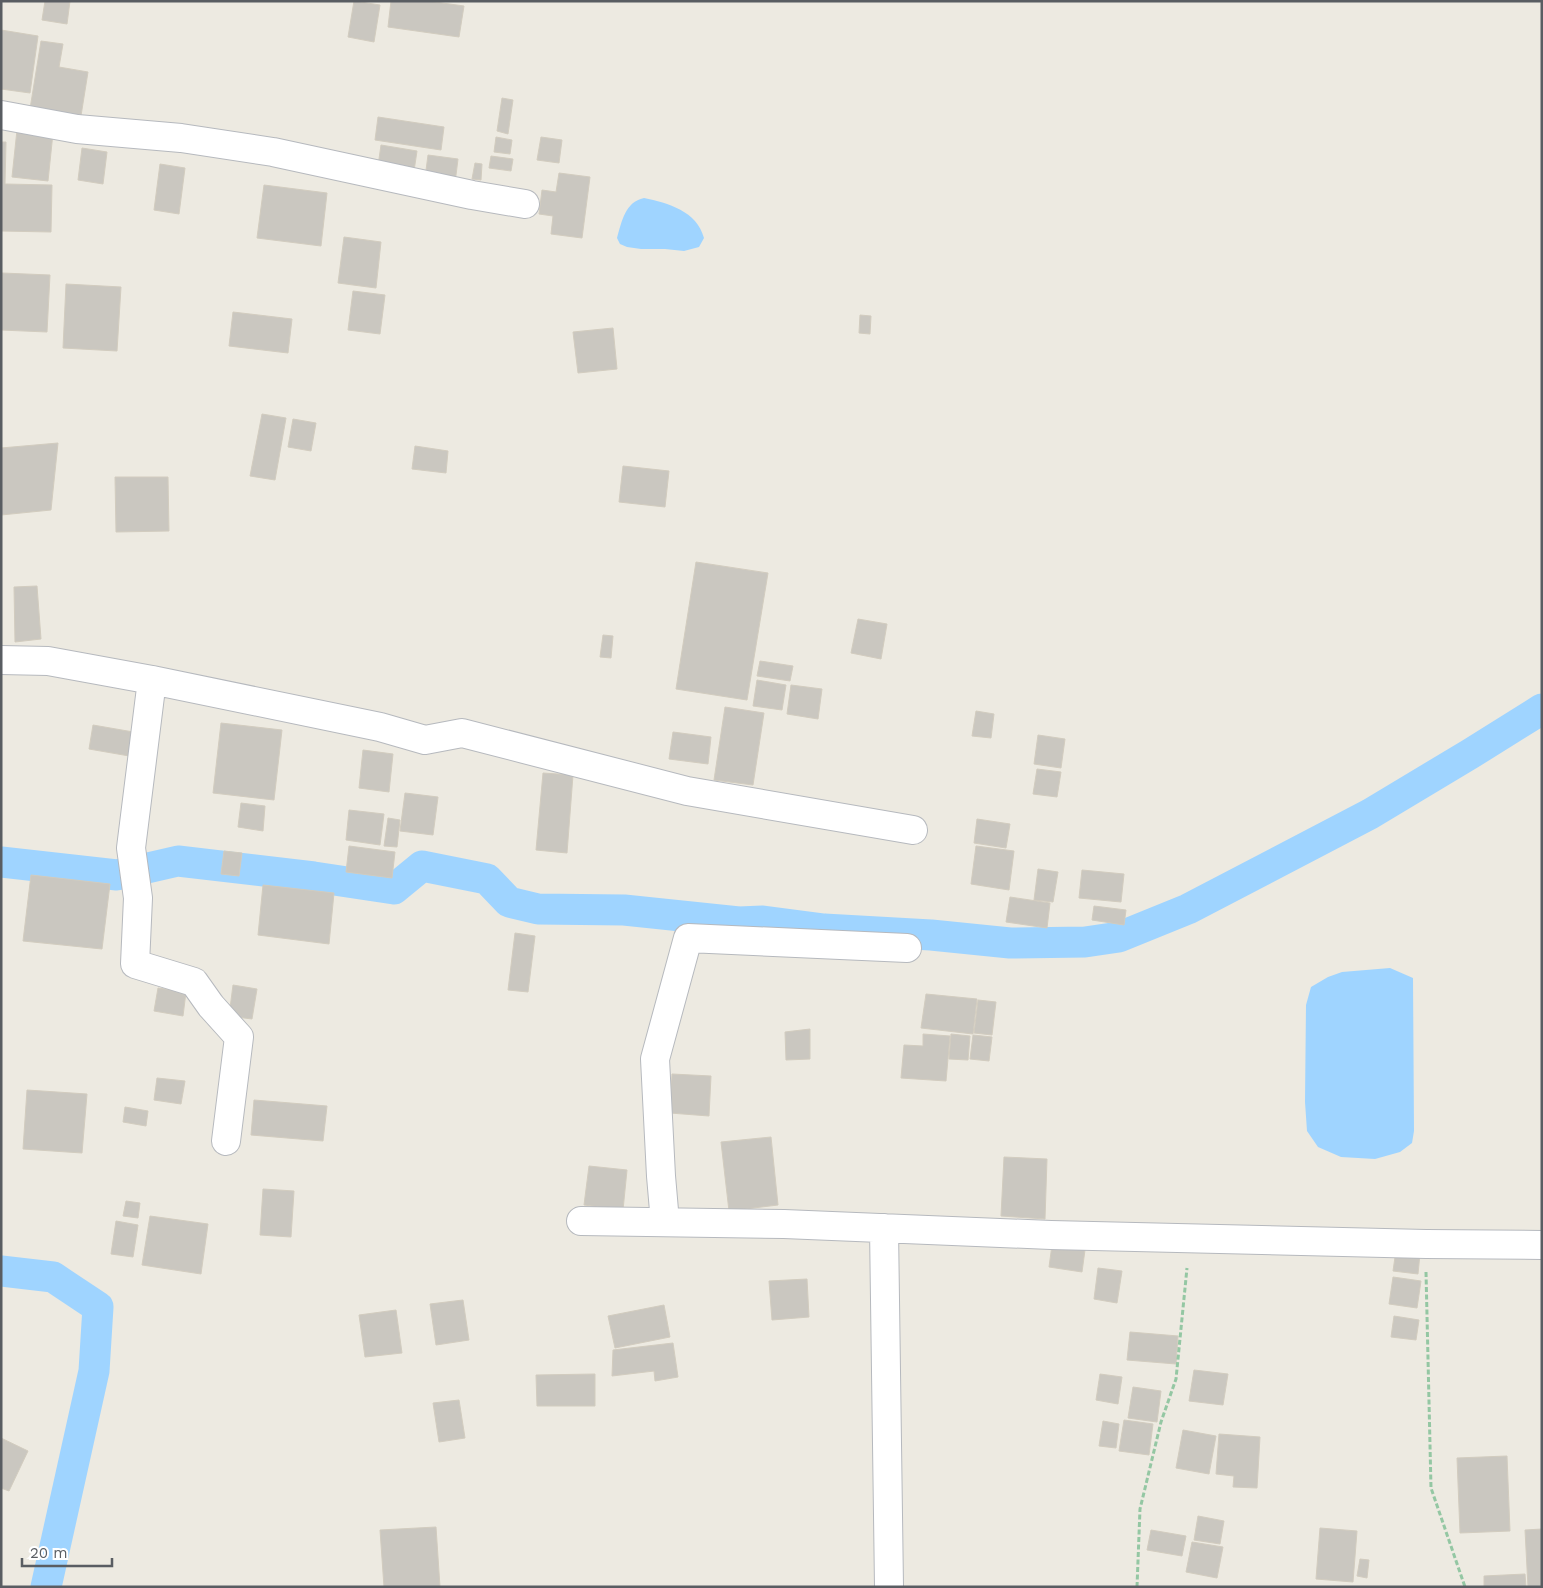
<svg xmlns="http://www.w3.org/2000/svg" width="1543" height="1588" viewBox="0 0 1543 1588" font-family="'Work Sans',sans-serif">
<style>
.water{fill:#9fd4ff}
.lines{fill:none;stroke-linecap:round;stroke-linejoin:round}
.canal{stroke:#9fd4ff;stroke-width:31}
.building{fill:#cac7c0;stroke:#d2ccbf}
.minor-casing{stroke:#b6b9be;stroke-width:30}
.path{stroke:#94c7a3;stroke-width:3;stroke-dasharray:5 2.5;stroke-linecap:butt}
.minor{stroke:#fff;stroke-width:28}
</style>
<rect width="100%" height="100%" fill="#edeae1"/>
<!-- water -->
<path class="water" d="M644 198C668 203 697 211 704 238L699 247 684 251 665 249H641L627 247 620 244 617 238C622 221 625 202 644 198Z
M1390 968 1413 978 1414 1131 1412 1143 1400 1152 1375 1159 1341 1157 1318 1147 1307 1131 1305 1102 1306 1005 1311 987 1328 977 1342 972Z"/>
<g class="lines">
<!-- canal -->
<path class="canal" d="M1 862 117 875 178 861 314 877 394 889 422 866 487 879 509 902 538 909 624 910 739 922 763 921 824 929 931 935 1010 943 1085 942 1119 937 1188 909 1370 814 1470 754 1542 709
M1 1271 53 1277 98 1307 94 1371 46 1587"/>
</g>
<!-- building -->
<path class="building" d="M45 1H70L67 24 42 20Z
M354 1 380 5 374 42 348 37Z
M391 1H428L464 6 459 37 388 27Z
M1 30 38 36 30 93 1 89Z
M41 41 63 44 59 67 88 72 80 122 29 115Z
M502 98 513 100 508 134 497 131Z
M378 117 444 127 441 150 375 140Z
M17 130 53 133 48 181 12 177Z
M496 137 512 140 510 154 494 152Z
M541 137 562 140 559 163 537 160Z
M1 142H6L5 184 52 185 51 232 1 231Z
M381 145 417 151 414 171 378 166Z
M82 148 107 152 103 184 78 180Z
M428 155 458 159 455 183 425 178Z
M491 156 513 159 511 171 489 168Z
M475 163 482 164 481 180 472 179Z
M160 164 185 168 179 214 154 210Z
M559 173 590 177 582 238 551 234 553 216 539 214 542 190 556 192Z
M264 185 327 193 321 246 257 238Z
M344 237 381 242 376 288 338 283Z
M2 273 50 275 47 332 1 330Z
M66 284 121 287 117 351 63 348Z
M353 291 385 295 380 334 348 330Z
M233 312 292 319 288 353 229 346Z
M860 315 871 316 870 334 859 333Z
M613 328 617 369 578 373 573 332Z
M262 414 286 418 275 480 250 476Z
M293 419 316 423 311 451 288 447Z
M58 443 51 510 1 515V448Z
M415 446 448 451 446 473 412 469Z
M623 466 669 471 665 507 619 502Z
M115 477H168L169 531 116 532Z
M696 562 768 573 747 700 676 689Z
M37 586 41 639 15 642 14 587Z
M858 619 887 624 881 659 851 653Z
M603 635 613 636 611 658 600 657Z
M760 661 793 666 790 681 757 676Z
M757 680 786 685 782 710 753 706Z
M791 685 822 689 818 719 787 714Z
M725 707 764 713 753 785 714 780Z
M976 711 994 714 991 738 972 736Z
M221 723 282 730 274 800 213 793Z
M93 725 139 733 135 757 89 749Z
M673 732 711 737 708 764 669 759Z
M1038 735 1065 739 1061 768 1034 764Z
M363 750 393 754 389 792 359 788Z
M1037 769 1061 772 1057 797 1033 794Z
M543 773 573 775 567 853 536 850Z
M405 793 438 797 433 835 400 831Z
M241 803 265 806 263 831 238 827Z
M349 810 384 814 380 845 346 840Z
M388 818 400 820 397 847 384 846Z
M977 819 1010 824 1006 848 974 843Z
M349 846 395 852 392 878 346 872Z
M976 846 1014 851 1009 890 971 884Z
M224 851 242 853 239 876 221 874Z
M1038 869 1058 872 1053 902 1034 900Z
M1082 870 1124 874 1121 902 1079 898Z
M31 875 110 884 102 949 23 941Z
M263 885 334 893 329 944 258 935Z
M1010 897 1050 903 1047 928 1006 922Z
M1094 906 1126 910 1124 925 1092 920Z
M515 933 535 936 528 992 508 990Z
M233 985 257 989 252 1019 229 1016Z
M158 988 186 992 183 1016 154 1011Z
M926 994 977 999 973 1034 921 1028Z
M978 1000 996 1002 992 1035 974 1033Z
M810 1029V1059L786 1060 785 1032Z
M923 1034 950 1036 946 1081 901 1078 904 1045 923 1046Z
M951 1034 970 1036 968 1060 949 1059Z
M973 1035 992 1037 989 1061 970 1059Z
M672 1074 711 1076 709 1116 670 1113Z
M157 1078 185 1081 181 1104 154 1100Z
M27 1090 87 1094 82 1153 23 1149Z
M254 1100 327 1106 323 1141 251 1135Z
M125 1107 148 1111 146 1126 123 1122Z
M771 1137 778 1205 729 1211 721 1142Z
M1004 1157 1047 1159 1045 1219 1001 1216Z
M589 1166 627 1170 623 1210 584 1205Z
M263 1189 294 1191 291 1237 260 1235Z
M126 1201 140 1203 138 1218 123 1216Z
M150 1216 208 1224 201 1274 142 1265Z
M116 1221 138 1225 133 1257 111 1254Z
M1052 1245 1085 1250 1082 1272 1049 1267Z
M1396 1250 1420 1254 1418 1274 1393 1271Z
M1098 1268 1122 1271 1117 1303 1094 1299Z
M1393 1277 1421 1281 1417 1308 1389 1304Z
M807 1279 809 1317 772 1320 769 1281Z
M463 1300 469 1340 436 1345 430 1304Z
M664 1305 670 1337 615 1348 608 1316Z
M396 1310 402 1353 365 1357 359 1315Z
M1394 1316 1419 1320 1416 1340 1391 1337Z
M1130 1332 1178 1336 1176 1364 1127 1360Z
M673 1343 678 1377 655 1381 654 1371 612 1376 613 1350Z
M1194 1370 1228 1374 1223 1405 1189 1401Z
M595 1374V1406H537L536 1375Z
M1100 1374 1122 1377 1118 1404 1096 1400Z
M1133 1387 1161 1391 1157 1422 1128 1418Z
M459 1400 465 1438 439 1442 433 1403Z
M1124 1420 1153 1424 1149 1455 1119 1451Z
M1103 1421 1119 1424 1116 1448 1099 1446Z
M1183 1430 1216 1436 1209 1474 1176 1468Z
M1219 1434 1260 1437 1257 1488 1233 1487 1234 1476 1216 1474Z
M1 1438 28 1451 9 1491 1 1488Z
M1507 1456 1510 1531 1460 1533 1457 1458Z
M1198 1516 1224 1521 1220 1544 1194 1540Z
M436 1527 440 1587H384L380 1530Z
M1320 1528 1357 1531 1353 1582 1316 1579Z
M1542 1529V1587H1528L1525 1530Z
M1151 1530 1186 1536 1182 1556 1147 1550Z
M1192 1542 1223 1547 1217 1578 1186 1572Z
M1360 1559 1369 1560 1367 1578 1357 1576Z
M1525 1574 1526 1587H1484V1576Z"/>
<g class="lines">
<defs>
<path id="minor" d="M1 115 77 129 181 138 273 152 472 195 525 204
M1 660 48 661 152 680 380 727 425 740 462 733 687 791 913 830
M152 680 131 848 138 898 135 964 194 982 211 1006 239 1037 226 1141
M581 1221 784 1224 1051 1235 1426 1244 1542 1245
M665 1222 661 1176 655 1059 688 938 907 948
M884 1228 889 1587"/>
</defs>
<!-- minor casing -->
<use href="#minor" class="minor-casing"/>
<!-- path -->
<path class="path" d="M1426 1272 1431 1488 1465 1587
M1137 1587 1140 1509 1161 1422 1176 1379 1187 1268"/>
<!-- minor -->
<use href="#minor" class="minor"/>
</g>
<!-- border -->
<rect width="1543" height="1588" fill="none" stroke="#595d62" stroke-width="5"/>
<!-- scale -->
<path d="M22 1558v8h90v-8" fill="none" stroke="#595d62" stroke-width="2.5"/>
<text x="30" y="1558" font-size="15" fill="#595d62" stroke="#ffffff" stroke-width="4" paint-order="stroke">20 m</text>
</svg>
